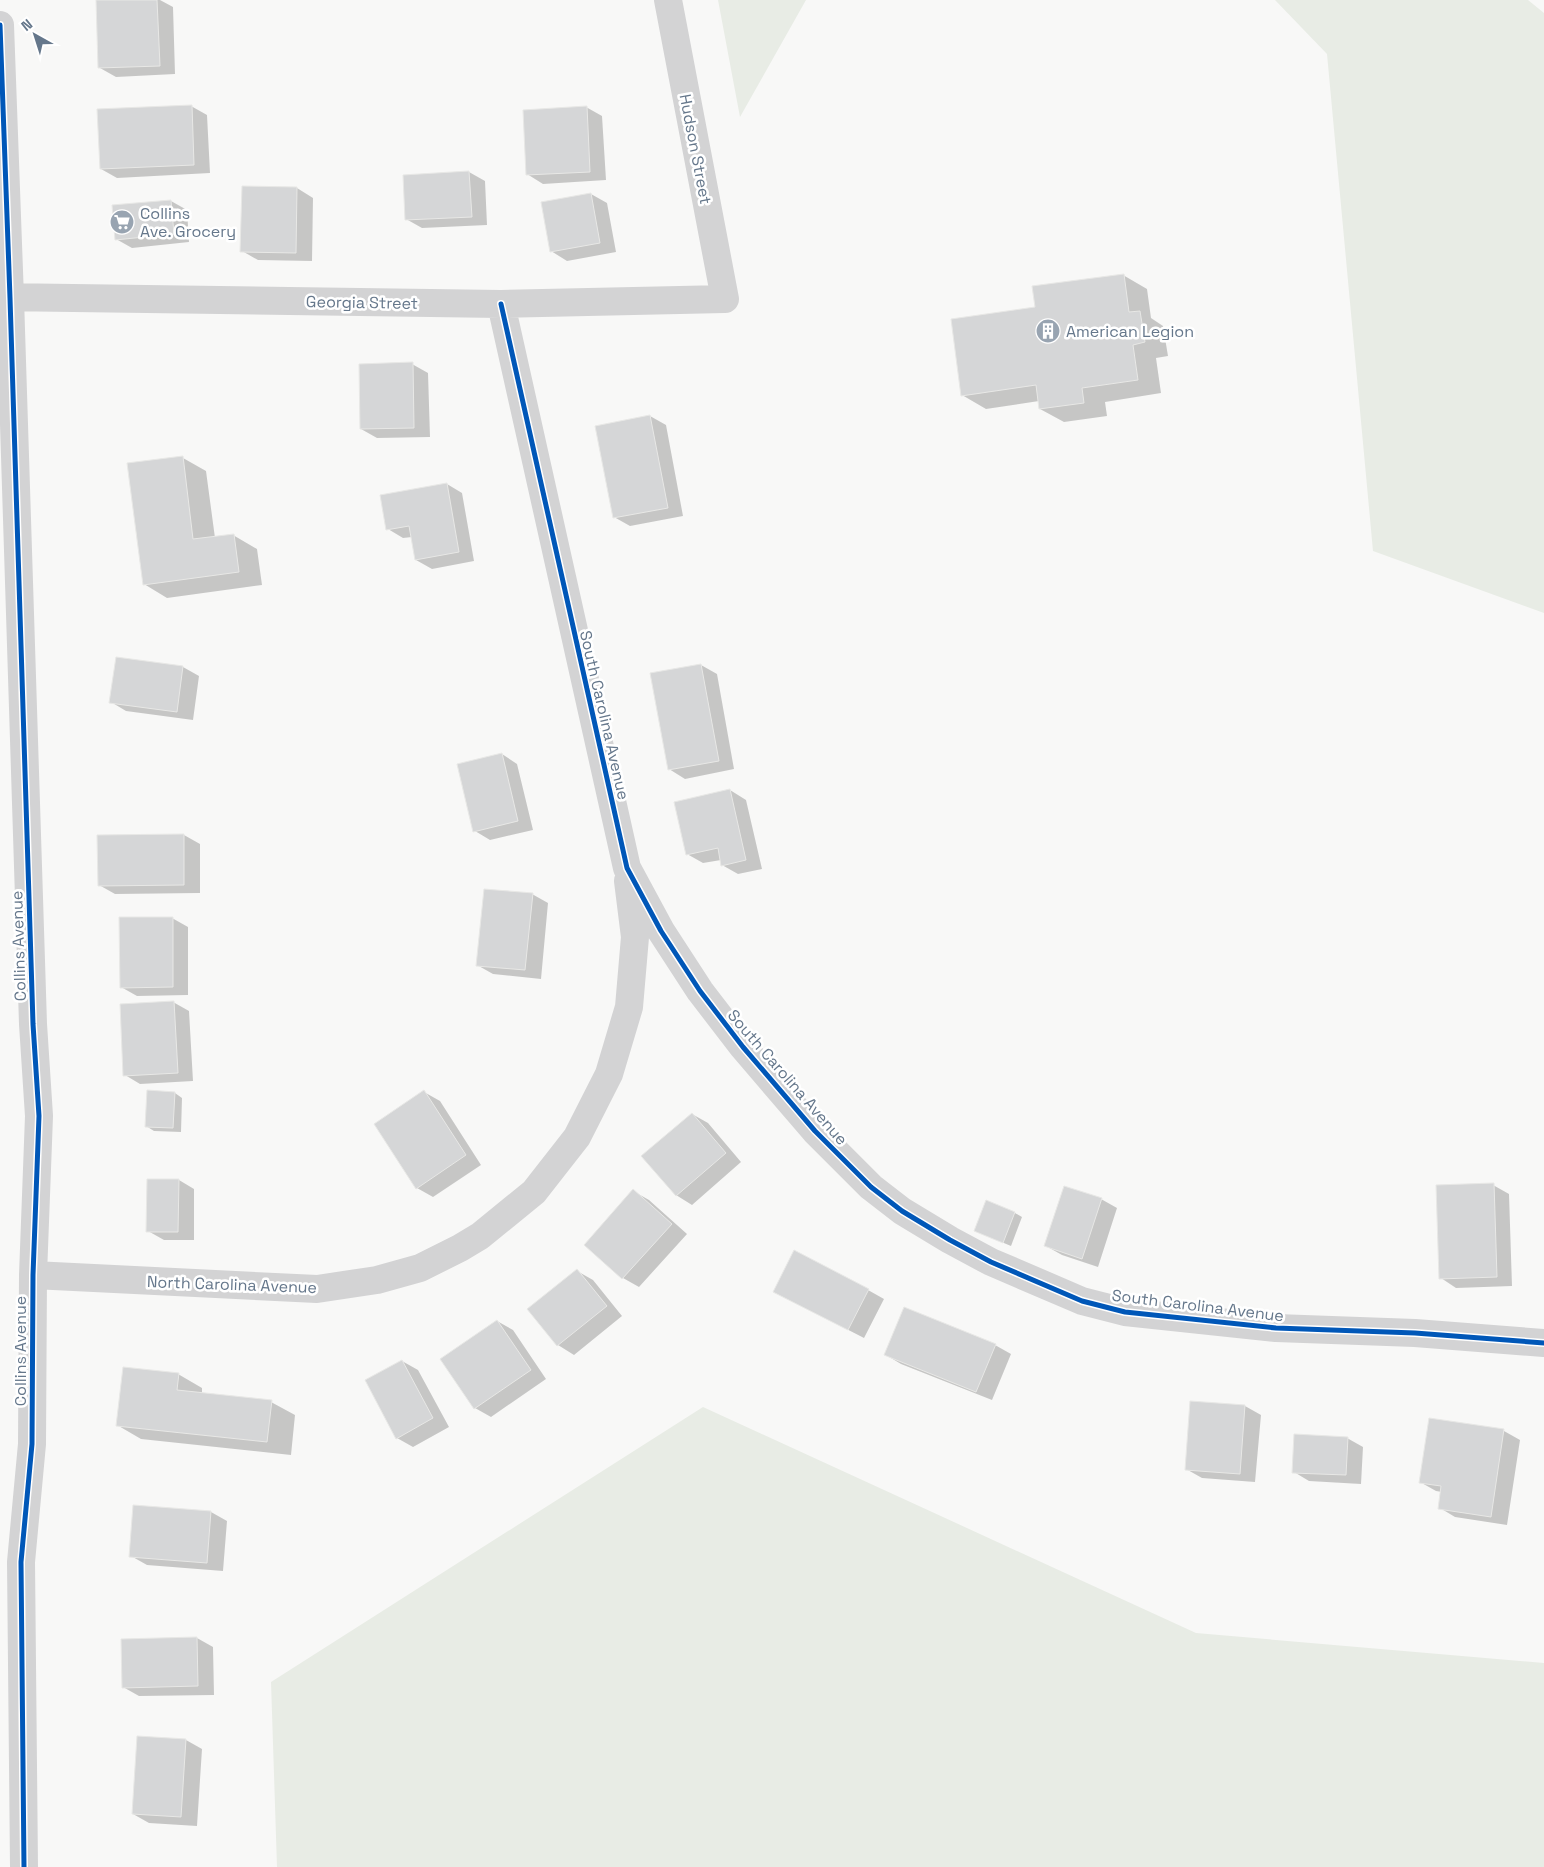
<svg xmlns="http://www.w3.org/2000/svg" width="1544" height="1867" viewBox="0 0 1544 1867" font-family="'Space Grotesk',sans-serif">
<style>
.green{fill:#e8ece5}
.shadow{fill:#0003}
.building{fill:#d5d6d7;stroke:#e8e8e6}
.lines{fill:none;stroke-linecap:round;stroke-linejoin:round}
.minor{stroke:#d3d3d4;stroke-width:28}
.cycleway-casing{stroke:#fff;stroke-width:8}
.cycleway{stroke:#0057b8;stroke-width:5}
.labels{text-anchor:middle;stroke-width:5;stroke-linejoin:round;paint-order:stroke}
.street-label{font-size:16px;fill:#65778b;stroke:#fff}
.poi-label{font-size:16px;fill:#65778b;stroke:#fff;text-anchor:start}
</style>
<rect width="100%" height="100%" fill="#f8f8f7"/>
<!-- green -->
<path class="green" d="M718 0H806L740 117Z
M1275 0H1528L1544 13V613L1373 551 1327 54Z
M703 1407 1196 1633 1544 1663V1867H277L271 1682Z"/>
<!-- shadow -->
<path class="shadow" d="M109 0H160L173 7 175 74 116 77 100 68Z
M191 106 207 115 210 173 117 178 101 169Z
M586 107 602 116 606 180 543 184 527 174Z
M469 172 485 181 487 225 422 228 406 219Z
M243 187 297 188 313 198 312 261 258 260 242 251Z
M591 194 607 203 616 252 567 261 551 251Z
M171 201 187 210 189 242 132 248 116 239Z
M1123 275 1147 289 1151 318 1163 326 1168 356 1156 358 1161 393 1105 402 1107 416 1064 422 1040 409 1039 401 986 409 962 395 1036 309Z
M412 364 428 373 430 437 377 438 361 429Z
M650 416 666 425 683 516 630 526 614 517Z
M183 458 206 471 215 538 233 535 257 549 262 585 167 598 144 584Z
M447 484 462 493 474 561 432 569 416 560 412 537 403 538 388 529Z
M117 659 183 667 199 676 193 720 126 711 111 702Z
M701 665 717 674 734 769 685 779 669 769Z
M502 754 517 764 533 830 490 840 475 831Z
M730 790 746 800 762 869 738 874 722 865 721 860 703 863 687 854Z
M184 835 200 844V893L115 894 99 885Z
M532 894 548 903 541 979 493 974 477 965Z
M172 918 188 927V995L137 996 121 987Z
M173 1002 189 1011 193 1081 140 1084 125 1075Z
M424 1092 440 1101 481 1165 433 1197 417 1188Z
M175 1093 182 1098 181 1132 154 1131 146 1126Z
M692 1114 708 1123 741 1162 692 1205 676 1195Z
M179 1180 194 1189V1240H164L148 1231Z
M1493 1185 1509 1194 1512 1286 1456 1288 1441 1278Z
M633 1191 649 1200 687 1234 639 1287 623 1278 586 1244Z
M1101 1199 1117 1208 1098 1267 1062 1255 1046 1246Z
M1015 1213 1022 1217 1011 1246 975 1231Z
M577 1271 593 1280 622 1316 574 1355 558 1345 529 1309Z
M868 1290 884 1299 864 1338 790 1300Z
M497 1321 513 1330 546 1379 491 1417 475 1408Z
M995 1345 1011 1354 992 1400 901 1364 886 1355Z
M402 1361 418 1370 449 1427 413 1447 397 1438Z
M178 1374 202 1388V1394L271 1402 295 1415 291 1455 141 1439 117 1425Z
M1191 1402 1245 1406 1261 1415 1255 1482 1202 1478 1186 1469Z
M1430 1420 1504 1431 1520 1440 1507 1525 1455 1517 1440 1508 1442 1492 1436 1491 1420 1482Z
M1347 1438 1363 1447 1361 1484 1309 1481 1294 1472Z
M211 1512 227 1521 223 1571 147 1565 131 1556Z
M197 1638 213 1647 214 1695 139 1696 123 1687 122 1640Z
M186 1740 202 1749 197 1826 149 1823 133 1814Z"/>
<!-- building -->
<path class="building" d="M96 0H157L160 66 98 68Z
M192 105 194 165 100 169 97 109Z
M587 106 590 172 526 175 523 110Z
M469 171 472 217 405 220 403 175Z
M242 186 297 187 296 253 240 252Z
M591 193 600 243 550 252 541 202Z
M171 200 174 234 115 240 112 205Z
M1124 274 1129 312 1140 311 1145 342 1133 345 1138 380 1082 388 1084 403 1039 409 1036 385 961 396 951 319 1035 307 1032 286Z
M413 362 414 428 360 429 359 364Z
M650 415 668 508 613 518 595 426Z
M183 456 193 539 234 534 239 572 143 585 127 463Z
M447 483 459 552 415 560 409 526 386 530 380 495Z
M116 657 183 666 177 712 109 703Z
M701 664 719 761 668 770 650 673Z
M502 753 518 821 473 832 457 764Z
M730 789 746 860 721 866 718 848 686 855 674 802Z
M184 834V885L98 886 97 835Z
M484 889 533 893 525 970 476 966Z
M119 917H173V987L120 988Z
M174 1001 178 1073 123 1076 120 1004Z
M147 1090 175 1092 173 1128 145 1127Z
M424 1090 466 1155 416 1189 374 1124Z
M692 1113 726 1153 676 1196 641 1156Z
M147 1179H179L178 1232H146Z
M1494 1183 1497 1277 1439 1279 1436 1185Z
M1064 1186 1102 1198 1082 1259 1044 1246Z
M633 1189 672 1224 622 1279 584 1245Z
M986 1200 1015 1212 1003 1243 974 1231Z
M794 1250 869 1289 848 1330 773 1292Z
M577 1269 607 1306 557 1346 527 1309Z
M904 1307 996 1344 976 1392 884 1355Z
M497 1320 531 1370 474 1409 440 1359Z
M402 1360 433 1418 396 1439 365 1380Z
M123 1367 179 1373 177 1390 272 1400 267 1442 116 1426Z
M1190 1401 1245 1405 1240 1474 1185 1470Z
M1429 1418 1504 1429 1491 1517 1438 1509 1441 1486 1419 1483Z
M1294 1434 1348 1437 1346 1475 1292 1473Z
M133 1505 211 1511 207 1563 129 1557Z
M197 1637 198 1686 122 1688 121 1639Z
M137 1736 186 1739 181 1817 132 1814Z"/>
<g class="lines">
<!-- minor -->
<path class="minor" d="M0 25 10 298 33 1024 39 1116 33 1275 32 1444 21 1562 24 1867
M0 297 501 304 725 299 668 0
M501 304 627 868 661 931 700 991 743 1047 815 1131 871 1187 902 1211 950 1240 991 1262 1082 1301 1125 1312 1276 1328 1415 1333 1544 1343
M33 1275 317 1289 377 1280 420 1268 460 1248 480 1236 534 1192 577 1137 609 1074 629 1007 635 937 628 881"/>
<defs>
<path id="cycleway" d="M0 25 10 298 33 1024 39 1116 33 1275 32 1444 21 1562 24 1867
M501 304 627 868 661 931 700 991 743 1047 815 1131 871 1187 902 1211 950 1240 991 1262 1082 1301 1125 1312 1276 1328 1415 1333 1544 1343"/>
</defs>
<!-- cycleway casing -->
<use href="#cycleway" class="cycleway-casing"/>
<!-- cycleway -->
<use href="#cycleway" class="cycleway"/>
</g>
<!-- icons -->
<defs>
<symbol id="supermarket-disc" viewBox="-11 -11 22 22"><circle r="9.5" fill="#98a4b1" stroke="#fff"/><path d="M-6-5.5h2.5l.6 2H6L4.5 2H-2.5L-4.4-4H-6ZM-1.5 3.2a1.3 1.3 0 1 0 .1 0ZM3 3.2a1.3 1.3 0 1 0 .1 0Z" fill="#fff"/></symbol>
<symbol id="building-disc" viewBox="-11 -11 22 22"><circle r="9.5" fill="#98a4b1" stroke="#fff"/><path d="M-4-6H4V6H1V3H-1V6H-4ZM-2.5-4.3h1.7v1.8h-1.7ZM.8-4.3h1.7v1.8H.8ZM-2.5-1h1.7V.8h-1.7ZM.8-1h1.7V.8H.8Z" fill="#fff"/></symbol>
</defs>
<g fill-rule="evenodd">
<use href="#supermarket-disc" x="108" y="208" width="28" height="28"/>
<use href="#building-disc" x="1034" y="317" width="28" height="28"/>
</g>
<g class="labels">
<!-- street labels -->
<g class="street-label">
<text transform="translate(696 149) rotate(79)" y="6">Hudson Street</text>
<text transform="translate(362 302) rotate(1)" y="6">Georgia Street</text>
<text transform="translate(605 715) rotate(77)" y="6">South Carolina Avenue</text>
<text transform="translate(18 946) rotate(-92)" y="6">Collins Avenue</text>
<text transform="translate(788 1077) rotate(49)" y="6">South Carolina Avenue</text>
<text transform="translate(232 1284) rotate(2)" y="6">North Carolina Avenue</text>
<text transform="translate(1198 1305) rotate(7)" y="6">South Carolina Avenue</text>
<text transform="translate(20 1351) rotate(-90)" y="6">Collins Avenue</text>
</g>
<!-- poi labels -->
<g class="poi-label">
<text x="140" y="219">Collins<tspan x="140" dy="18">Ave. Grocery</tspan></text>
<text x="1066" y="337">American Legion</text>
</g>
</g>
<!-- north arrow -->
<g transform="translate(35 35) rotate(321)" stroke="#ffffff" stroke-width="4" paint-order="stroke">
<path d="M0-4L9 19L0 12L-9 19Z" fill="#65778b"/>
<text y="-8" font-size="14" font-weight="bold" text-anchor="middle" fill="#65778b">N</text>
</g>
</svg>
